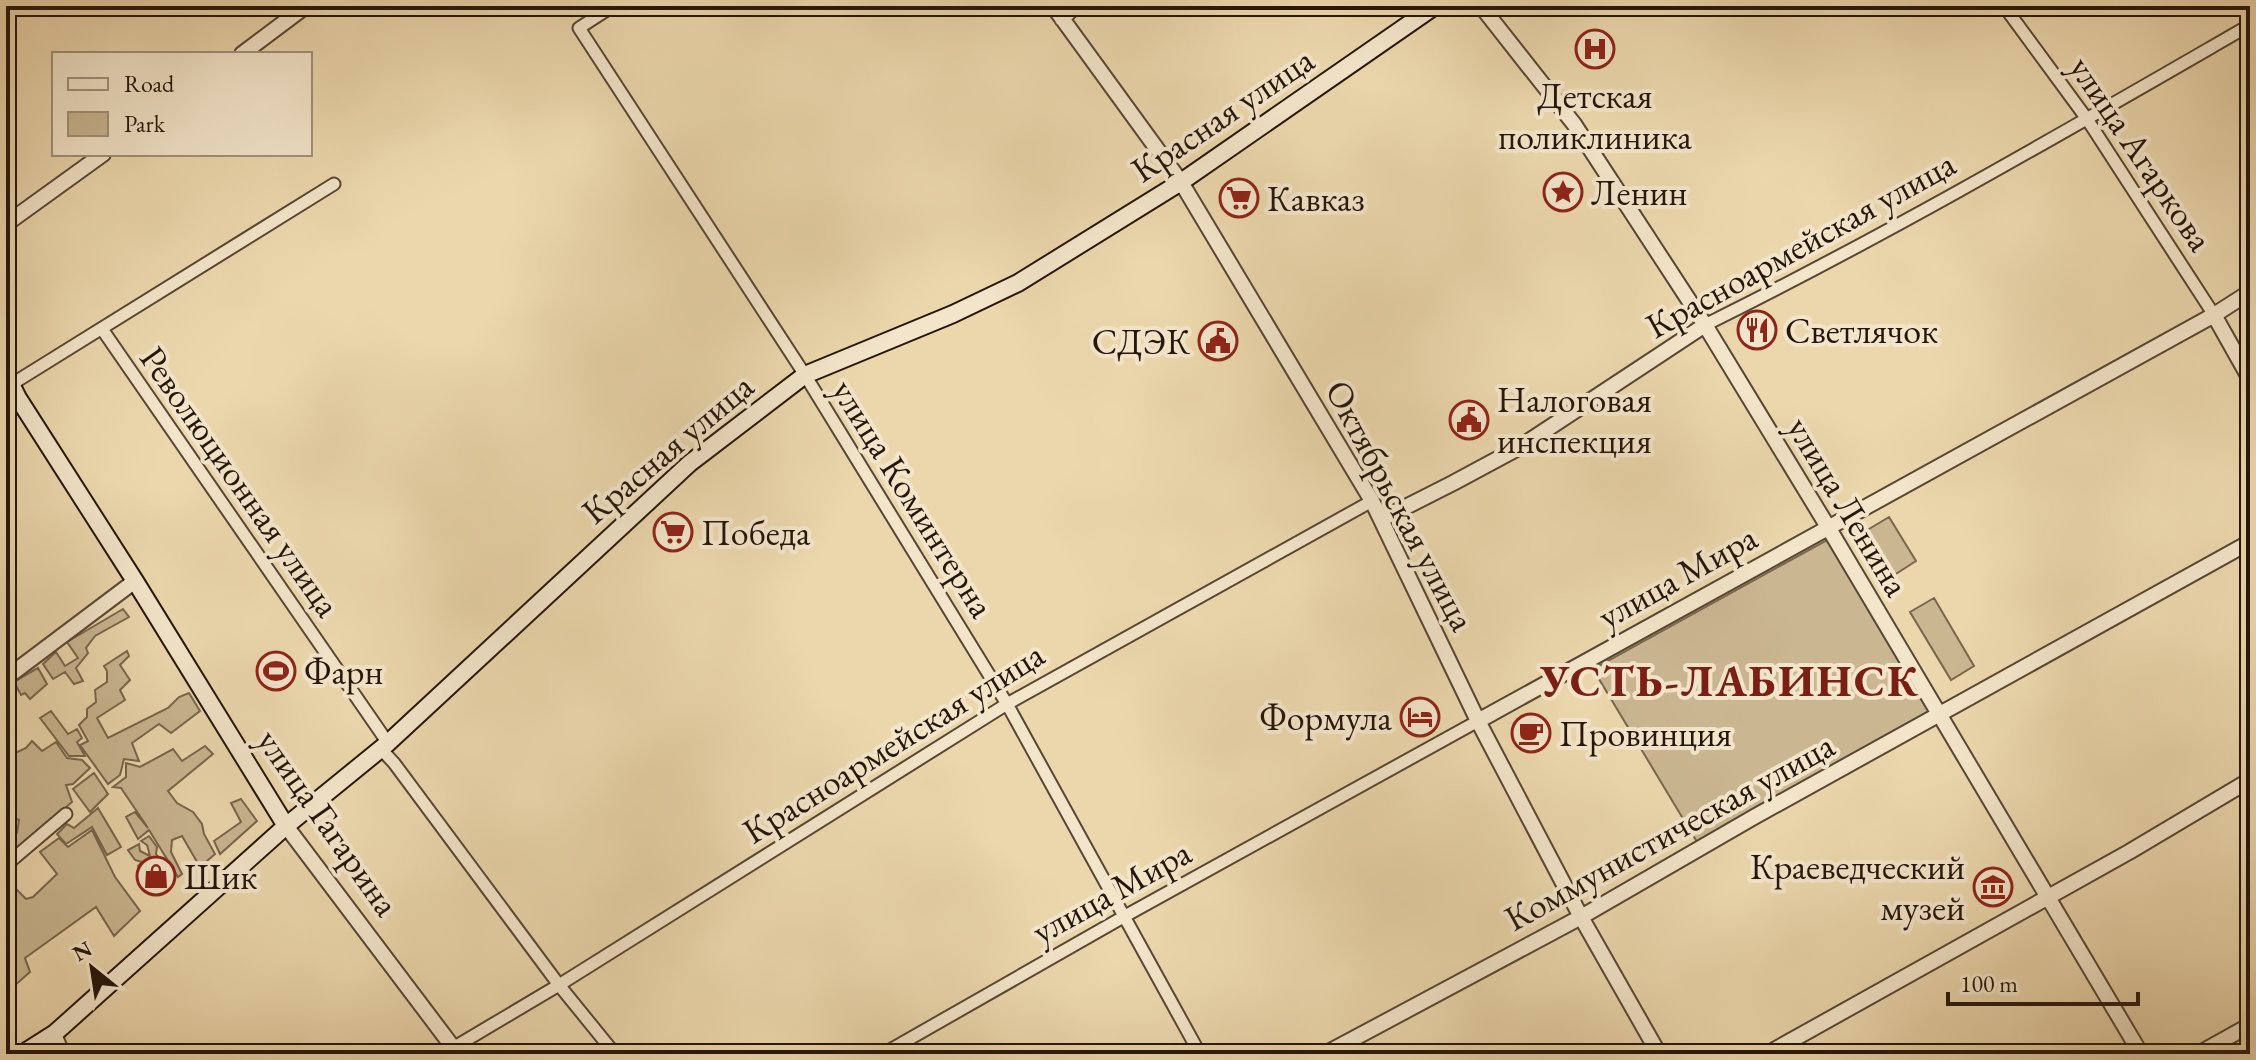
<svg xmlns="http://www.w3.org/2000/svg" width="2256" height="1060" viewBox="0 0 2256 1060" font-family="'EB Garamond',serif">
<style>
.green{fill:#cab691;stroke:#78664e;stroke-width:2}
.lines{fill:none;stroke-linecap:round;stroke-linejoin:round}
.minor-casing{stroke:#574634;stroke-width:15}
.tertiary-casing{stroke:#574634;stroke-width:18}
.secondary-casing{stroke:#25160b;stroke-width:20}
.minor{stroke:#f3e5ca;stroke-width:11}
.tertiary{stroke:#f3e5ca;stroke-width:14}
.secondary{stroke:#f3e5ca;stroke-width:16}
.labels{text-anchor:middle;stroke-width:8;stroke-linejoin:round;paint-order:stroke}
.poi-label{font-size:36px;fill:#25160b;stroke:#f3e5ca;text-anchor:start}
.street-label{font-size:36px;fill:#25160b;stroke:#f3e5ca}
.district-label{font-size:44px;font-weight:bold;letter-spacing:2px;fill:#7a1f14;stroke:#f3e5ca}
</style>
<rect width="100%" height="100%" fill="#ecd7ad"/>
<filter id="stains"><feTurbulence type="fractalNoise" baseFrequency=".0025" numOctaves="4"/><feColorMatrix values="0 0 0 0 .2 0 0 0 0 .09 0 0 0 0 .02 0 0 0 .5 -.17"/></filter>
<radialGradient id="worn" r=".72"><stop offset=".6" stop-color="#630" stop-opacity="0"/><stop offset="1" stop-color="#630" stop-opacity=".3"/></radialGradient>
<!-- green -->
<path class="green" d="M1889 517 1916 561 1891 577 1864 532Z
M1827 540 1931 710 1697 842 1593 669Z
M1934 598 1974 666 1951 680 1910 612Z
M123 609 129 617 95 636 86 648 88 653 76 668 83 681 74 684 65 672 53 679 43 664 56 652 65 666 78 658 67 642Z
M127 651 129 656 120 665 130 680 120 690 125 700 97 718 108 738 168 708 179 697 189 693 200 711 171 733 159 724 132 743 139 761 124 759 120 775 108 784 80 745 88 741 79 725 87 717V709L96 702 95 690 107 682V671L104 666Z
M38 668 47 684 30 699 25 693 21 695 14 682Z
M51 711 68 734 77 729 82 738 77 742 85 756H69L40 718Z
M32 741 42 751 56 742 67 758 82 760 90 768 73 784 66 785 72 802 6 860V840L17 833 19 820 11 817 6 822V771L15 763 11 755 26 748Z
M205 746 213 754 168 791 177 803 193 812 202 824 204 834 215 854 200 867 182 836 172 840 171 852 182 874 178 877 149 830 138 839 126 817 135 812 148 828 121 788 113 787 126 777V763L140 767 173 749 182 761Z
M94 773 108 794 90 812 73 789Z
M241 799 257 821 220 854 214 841 241 822 231 803Z
M98 808 121 847 107 855 92 827 66 844 57 834 67 824 74 828Z
M92 830 115 877 140 911 114 936 96 907 25 958 30 972 6 993V879L26 899 33 897 57 874 40 852 59 838 68 847Z
M149 836 157 847 156 854 160 859 141 873 138 866 142 862 135 860 128 850 139 844 140 851 150 856 147 845 141 841Z"/>
<g class="lines">
<defs>
<path id="minor" d="M613 6 579 28 805 375 1007 704 1200 1054
M2004 6 2087 119 2214 315
M1705 325C1891 233 2071 128 2250 25
M102 329 388 743
M12 384 334 184
M381 749 394 763 559 985 615 1054
M6 865 66 814
M55 1033 64 1054
M453 1048 559 985 1007 704 1372 501
M883 1054 1125 916 1478 721"/>
<path id="tertiary" d="M1053 6 1181 182 1372 501 1478 721 1581 917 1659 1054
M1481 6 1574 124 1705 325 1828 527 2141 1054
M1062 19 1075 6
M242 54 306 6
M6 224 103 154
M2214 315 2250 379
M1382 519 1453 483 1520 447 1705 325
M6 678 135 581
M1478 721 2214 315 2250 292
M286 826 458 1054
M1325 1054 1581 917 1754 817 2250 542
M1767 1054 2129 852 2250 780
M2198 1054 2250 1025"/>
<path id="secondary" d="M6 374 18 398 135 581 286 826
M22 1054 55 1033 286 826 388 743 690 463 805 375 953 314 1018 283 1181 182 1435 6"/>
</defs>
<!-- minor casing -->
<use href="#minor" class="minor-casing"/>
<!-- tertiary casing -->
<use href="#tertiary" class="tertiary-casing"/>
<!-- secondary casing -->
<use href="#secondary" class="secondary-casing"/>
<!-- minor -->
<use href="#minor" class="minor"/>
<!-- tertiary -->
<use href="#tertiary" class="tertiary"/>
<!-- secondary -->
<use href="#secondary" class="secondary"/>
</g>
<!-- icons -->
<defs>
<symbol id="hospital-ring" viewBox="-11 -11 22 22"><circle r="9.5" fill="#f3e5ca" stroke="#8f2418" stroke-width="1.5"/><path d="M-5-5h3v3.5h4V-5h3V5h-3V1.5h-4V5h-3Z" fill="#8f2418"/></symbol>
<symbol id="sight-ring" viewBox="-11 -11 22 22"><circle r="9.5" fill="#f3e5ca" stroke="#8f2418" stroke-width="1.5"/><path d="M0-6L1.8-2.2L6-1.7L2.9 1.2L3.7 5.4L0 3.3L-3.7 5.4L-2.9 1.2L-6-1.7L-1.8-2.2Z" fill="#8f2418"/></symbol>
<symbol id="supermarket-ring" viewBox="-11 -11 22 22"><circle r="9.5" fill="#f3e5ca" stroke="#8f2418" stroke-width="1.5"/><path d="M-6-5.5h2.5l.6 2H6L4.5 2H-2.5L-4.4-4H-6ZM-1.5 3.2a1.3 1.3 0 1 0 .1 0ZM3 3.2a1.3 1.3 0 1 0 .1 0Z" fill="#8f2418"/></symbol>
<symbol id="restaurant-ring" viewBox="-11 -11 22 22"><circle r="9.5" fill="#f3e5ca" stroke="#8f2418" stroke-width="1.5"/><path d="M-5-6h1v4h1v-4h1v4h1v-4h1v5L-1.5 .5V6h-2V.5L-5-1ZM5-6V6H3V1.5H1.5Q1.5-4 5-6Z" fill="#8f2418"/></symbol>
<symbol id="civic-ring" viewBox="-11 -11 22 22"><circle r="9.5" fill="#f3e5ca" stroke="#8f2418" stroke-width="1.5"/><path d="M-.6-6.5H3V-4.5H.6V-3L4-1V1h2V6H-6V1h2V-1L-.6-3ZM-1.2 2.5V6h2.4V2.5Z" fill="#8f2418"/></symbol>
<symbol id="stadium-ring" viewBox="-11 -11 22 22"><circle r="9.5" fill="#f3e5ca" stroke="#8f2418" stroke-width="1.5"/><path d="M0-5a6.5 5 0 1 0 0 10a6.5 5 0 1 0 0-10ZM-3.5-1.8h7v3.6h-7Z" fill="#8f2418"/></symbol>
<symbol id="hotel-ring" viewBox="-11 -11 22 22"><circle r="9.5" fill="#f3e5ca" stroke="#8f2418" stroke-width="1.5"/><path d="M-6-4.5h1.5V1H6V5H4.5V3h-9V5H-6ZM-4 0a1.8 1.8 0 1 1 3.6 0ZM.5 0V-2.5h3Q6-2.5 6 0Z" fill="#8f2418"/></symbol>
<symbol id="cafe-ring" viewBox="-11 -11 22 22"><circle r="9.5" fill="#f3e5ca" stroke="#8f2418" stroke-width="1.5"/><path d="M-5.5-4.5H6V0H3Q3 3.5 0 3.5H-2.5Q-5.5 3.5-5.5 0ZM3-3.2v2h1.7v-2ZM-6 4.5H4V6H-6Z" fill="#8f2418"/></symbol>
<symbol id="shop-ring" viewBox="-11 -11 22 22"><circle r="9.5" fill="#f3e5ca" stroke="#8f2418" stroke-width="1.5"/><path d="M-5-2.5h2.3a2.7 3.5 0 0 1 5.4 0H5L5.5 6h-11ZM-1.5-2.5h3a1.5 2.3 0 0 0-3 0Z" fill="#8f2418"/></symbol>
<symbol id="museum-ring" viewBox="-11 -11 22 22"><circle r="9.5" fill="#f3e5ca" stroke="#8f2418" stroke-width="1.5"/><path d="M0-6L6-3V-2H-6V-3ZM-5-1h2V3h-2ZM-1-1h2V3h-2ZM3-1h2V3H3ZM-6 4H6V6H-6Z" fill="#8f2418"/></symbol>
</defs>
<g fill-rule="evenodd">
<use href="#hospital-ring" x="1573" y="27" width="44" height="44"/>
<use href="#sight-ring" x="1541" y="170" width="44" height="44"/>
<use href="#supermarket-ring" x="1217" y="176" width="44" height="44"/>
<use href="#restaurant-ring" x="1735" y="308" width="44" height="44"/>
<use href="#civic-ring" x="1196" y="319" width="44" height="44"/>
<use href="#civic-ring" x="1447" y="398" width="44" height="44"/>
<use href="#supermarket-ring" x="651" y="510" width="44" height="44"/>
<use href="#stadium-ring" x="254" y="649" width="44" height="44"/>
<use href="#hotel-ring" x="1398" y="695" width="44" height="44"/>
<use href="#cafe-ring" x="1509" y="711" width="44" height="44"/>
<use href="#shop-ring" x="134" y="854" width="44" height="44"/>
<use href="#museum-ring" x="1971" y="865" width="44" height="44"/>
</g>
<g class="labels">
<!-- poi labels -->
<g class="poi-label">
<text x="1595" y="108" text-anchor="middle">Детская<tspan x="1595" dy="41">поликлиника</tspan></text>
<text x="1591" y="205">Ленин</text>
<text x="1267" y="211">Кавказ</text>
<text x="1785" y="343">Светлячок</text>
<text x="1190" y="354" text-anchor="end">СДЭК</text>
<text x="1497" y="412">Налоговая<tspan x="1497" dy="41">инспекция</tspan></text>
<text x="701" y="545">Победа</text>
<text x="304" y="684">Фарн</text>
<text x="1392" y="730" text-anchor="end">Формула</text>
<text x="1559" y="746">Провинция</text>
<text x="1965" y="879" text-anchor="end">Краеведческий<tspan x="1965" dy="41">музей</tspan></text>
<text x="184" y="889">Шик</text>
</g>
<!-- street labels -->
<g class="street-label">
<text transform="translate(1222 114) rotate(-34)" y="13">Красная улица</text>
<text transform="translate(2142 153) rotate(56)" y="13">улица Агаркова</text>
<text transform="translate(1800 244) rotate(-29)" y="13">Красноармейская улица</text>
<text transform="translate(667 448) rotate(-40)" y="13">Красная улица</text>
<text transform="translate(241 481) rotate(55)" y="13">Революционная улица</text>
<text transform="translate(914 498) rotate(58)" y="13">улица Коминтерна</text>
<text transform="translate(1401 505) rotate(62)" y="13">Октябрьская улица</text>
<text transform="translate(1849 506) rotate(59)" y="13">улица Ленина</text>
<text transform="translate(1677 576) rotate(-29)" y="13">улица Мира</text>
<text transform="translate(893 742) rotate(-32)" y="13">Красноармейская улица</text>
<text transform="translate(329 822) rotate(55)" y="13">улица Гагарина</text>
<text transform="translate(1669 831) rotate(-29)" y="13">Коммунистическая улица</text>
<text transform="translate(1111 891) rotate(-29)" y="13">улица Мира</text>
</g>
<!-- district labels -->
<g class="district-label">
<text x="1730" y="696">УСТЬ-ЛАБИНСК</text>
</g>
</g>
<!-- margin -->
<rect width="2256" height="1060" fill="none" stroke="#ecd7ad" stroke-width="32"/>
<rect x="8" y="8" width="2240" height="1044" fill="none" stroke="#25160b" stroke-width="4"/>
<rect x="16" y="16" width="2224" height="1028" fill="none" stroke="#25160b" stroke-width="2"/>
<!-- legend -->
<rect x="52" y="52" width="260" height="104" fill="#f3e5ca" stroke="#a1927e" stroke-width="2"/>
<rect x="68" y="78" width="40" height="12" fill="#f3e5ca" stroke="#a1927e" stroke-width="2"/>
<text x="124" y="92" font-size="24" fill="#25160b">Road</text>
<rect x="68" y="112" width="40" height="24" fill="#cab691" stroke="#a1927e" stroke-width="2"/>
<text x="124" y="132" font-size="24" fill="#25160b">Park</text>
<!-- north arrow -->
<g transform="translate(92 968) rotate(330)" stroke="#f3e5ca" stroke-width="6" paint-order="stroke">
<path d="M0-6L14 30L0 20L-14 30Z" fill="#25160b"/>
<text y="-12" font-size="22" font-weight="bold" text-anchor="middle" fill="#25160b">N</text>
</g>
<!-- scale -->
<path d="M1948 992v12h190v-12" fill="none" stroke="#25160b" stroke-width="4"/>
<text x="1960" y="992" font-size="24" fill="#25160b" stroke="#f3e5ca" stroke-width="6" paint-order="stroke">100 m</text>
<rect width="100%" height="100%" filter="url(#stains)"/>
<rect width="100%" height="100%" fill="url(#worn)"/>
</svg>
